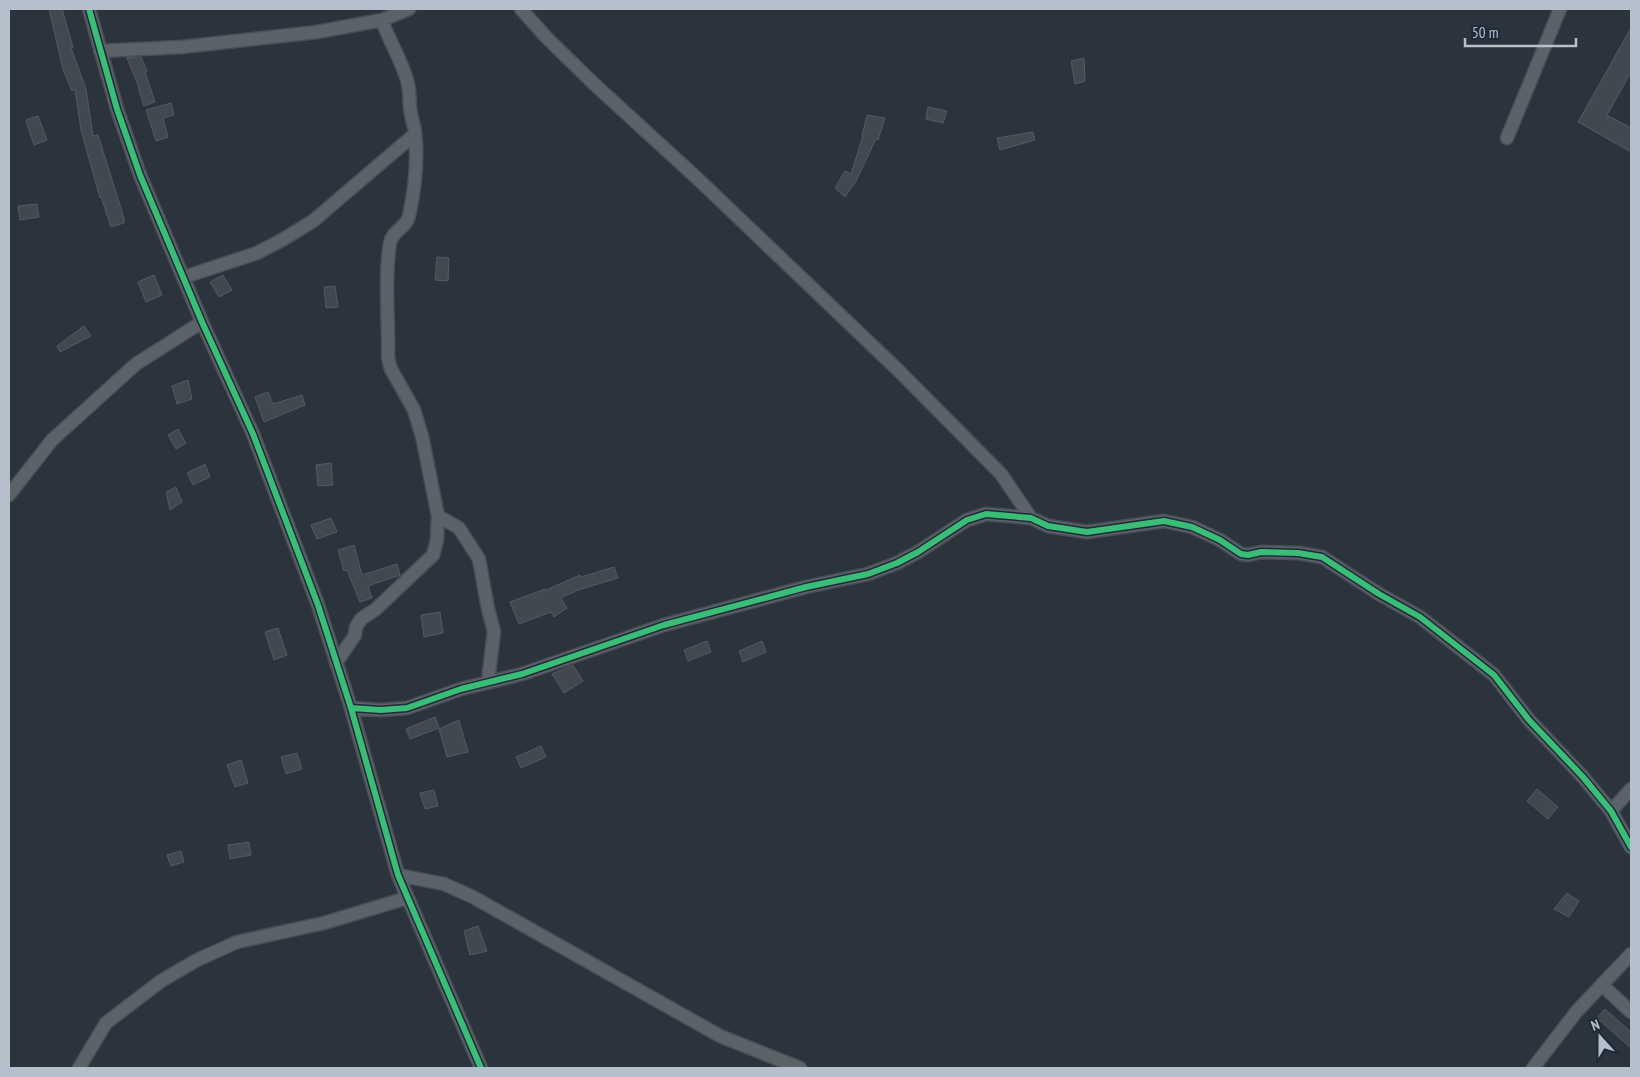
<svg xmlns="http://www.w3.org/2000/svg" width="1640" height="1077" viewBox="0 0 1640 1077" font-family="'PT Sans Narrow',sans-serif">
<style>
.building{fill:#424850;stroke:#535a63}
.lines{fill:none;stroke-linecap:round;stroke-linejoin:round}
.minor-casing{stroke:#4a4f56;stroke-width:15}
.minor{stroke:#5c6269;stroke-width:12}
.cycleway-casing{stroke:#1e2a37;stroke-width:9}
.cycleway{stroke:#3abd76;stroke-width:6}
</style>
<rect width="100%" height="100%" fill="#2b333c"/>
<!-- building -->
<path class="building" d="M49 9H62L73 47 71 48 86 89 93 136 98 135 124 218V223L111 227 101 197 100 198 81 130 75 89 72 91 63 69Z
M1631 28V72L1607 115 1631 128V152L1578 122Z
M141 57 147 71 145 72 155 102 144 106 138 87H139L127 58Z
M1084 58 1085 81 1075 84 1071 61Z
M171 103 174 115 163 118 168 137 156 141 146 110Z
M928 107 947 111 943 123 926 119Z
M867 115 885 118 878 140 876 139 856 181 845 197 835 188 845 171 851 174 863 136H862Z
M38 116 47 140 34 145 26 120Z
M1033 132 1035 140 1000 150 997 138Z
M37 204 39 217 20 220 18 206Z
M437 257 449 258 448 281 435 280Z
M154 275 162 295 146 302 138 282Z
M223 275 232 290 219 297 210 282Z
M335 286 338 307 326 308 324 287Z
M84 326 91 336 60 352 57 346Z
M188 380 192 399 177 404 172 386Z
M268 392 273 404 302 395 305 405 264 422 255 397Z
M178 429 186 443 176 449 168 435Z
M331 463 333 485 318 486 316 465Z
M205 464 210 477 193 485 187 473Z
M176 487 182 502 170 510 166 492Z
M331 518 337 532 317 539 311 525Z
M354 545 362 575 397 564 400 575 368 586 372 598 360 602 347 570 344 571 338 550Z
M614 567 618 578 578 590 561 598 567 608 554 617 551 612 519 624 510 602 545 589 546 590 580 575 581 577Z
M440 612 443 633 424 637 421 615Z
M278 628 287 655 274 660 265 632Z
M707 641 711 652 688 661 684 650Z
M762 641 766 652 743 662 739 651Z
M573 665 583 681 564 693 552 674Z
M435 717 439 728 410 739 406 729Z
M459 720 468 752 447 757 439 729Z
M541 746 546 757 521 768 516 757Z
M297 753 302 769 286 774 281 757Z
M241 760 248 783 235 787 227 765Z
M1537 789 1558 807 1548 819 1527 801Z
M434 790 438 806 425 809 420 793Z
M249 842 251 855 230 859 228 845Z
M181 851 184 862 171 866 167 855Z
M1567 893 1579 901 1569 917 1554 909Z
M478 926 487 951 470 955 464 931Z
M1605 1009 1631 1032V1048L1597 1018Z"/>
<g class="lines">
<defs>
<path id="minor" d="M89 9 117 109 140 175 202 322 253 434 318 605 351 708 398 875 481 1068
M521 9 546 37 593 83 699 180 899 371 1001 474 1031 518
M100 51 182 47 317 32 382 20 409 9
M1507 138 1560 9
M184 277 257 253 282 240 313 221 415 134
M9 495 52 440 136 364 202 322
M438 516 459 528 479 559 488 609 494 631 488 681
M336 663 355 635 356 627 361 619 376 609 433 555 437 540 438 516 422 436 414 410 391 369 388 358C389 320 384 280 390 243 392 231 407 227 409 216 415 189 418 160 415 132 414 123 410 115 410 106 409 97 410 89 407 80 401 59 389 41 382 20
M351 708 381 710 407 708 461 689 522 674 664 625 806 587 868 574 897 563 918 552 967 520 986 514 1031 518 1048 526 1087 532 1164 521 1192 527 1220 540 1241 554 1248 555 1261 552 1298 553 1322 557 1379 594 1420 617 1494 675 1529 720 1583 777 1611 811 1631 847
M1611 811 1631 789
M398 875 444 884 473 897 720 1036 800 1068
M1602 985 1631 1012
M79 1068 106 1023 161 981 197 960 237 942 324 923 407 898
M1533 1068 1577 1011 1631 954"/>
</defs>
<!-- minor casing -->
<use href="#minor" class="minor-casing"/>
<!-- minor -->
<use href="#minor" class="minor"/>
<defs>
<path id="cycleway" d="M89 9 117 109 140 175 202 322 253 434 318 605 351 708 398 875 481 1068
M351 708 381 710 407 708 461 689 522 674 664 625 806 587 868 574 897 563 918 552 967 520 986 514 1031 518 1048 526 1087 532 1164 521 1192 527 1220 540 1241 554 1248 555 1261 552 1298 553 1322 557 1379 594 1420 617 1494 675 1529 720 1583 777 1611 811 1631 847"/>
</defs>
<!-- cycleway casing -->
<use href="#cycleway" class="cycleway-casing"/>
<!-- cycleway -->
<use href="#cycleway" class="cycleway"/>
</g>
<!-- border -->
<rect width="1640" height="1077" fill="none" stroke="#b6c0cc" stroke-width="20"/>
<!-- north arrow -->
<g transform="translate(1600 1037) rotate(339)" stroke="#1e2a37" stroke-width="4" paint-order="stroke">
<path d="M0-4L9 19L0 12L-9 19Z" fill="#b6c0cc"/>
<text y="-8" font-size="14" font-weight="bold" text-anchor="middle" fill="#b6c0cc">N</text>
</g>
<!-- scale -->
<path d="M1465 38v8h111v-8" fill="none" stroke="#b6c0cc" stroke-width="2.5"/>
<text x="1472" y="38" font-size="15" fill="#b6c0cc" stroke="#1e2a37" stroke-width="4" paint-order="stroke">50 m</text>
</svg>
